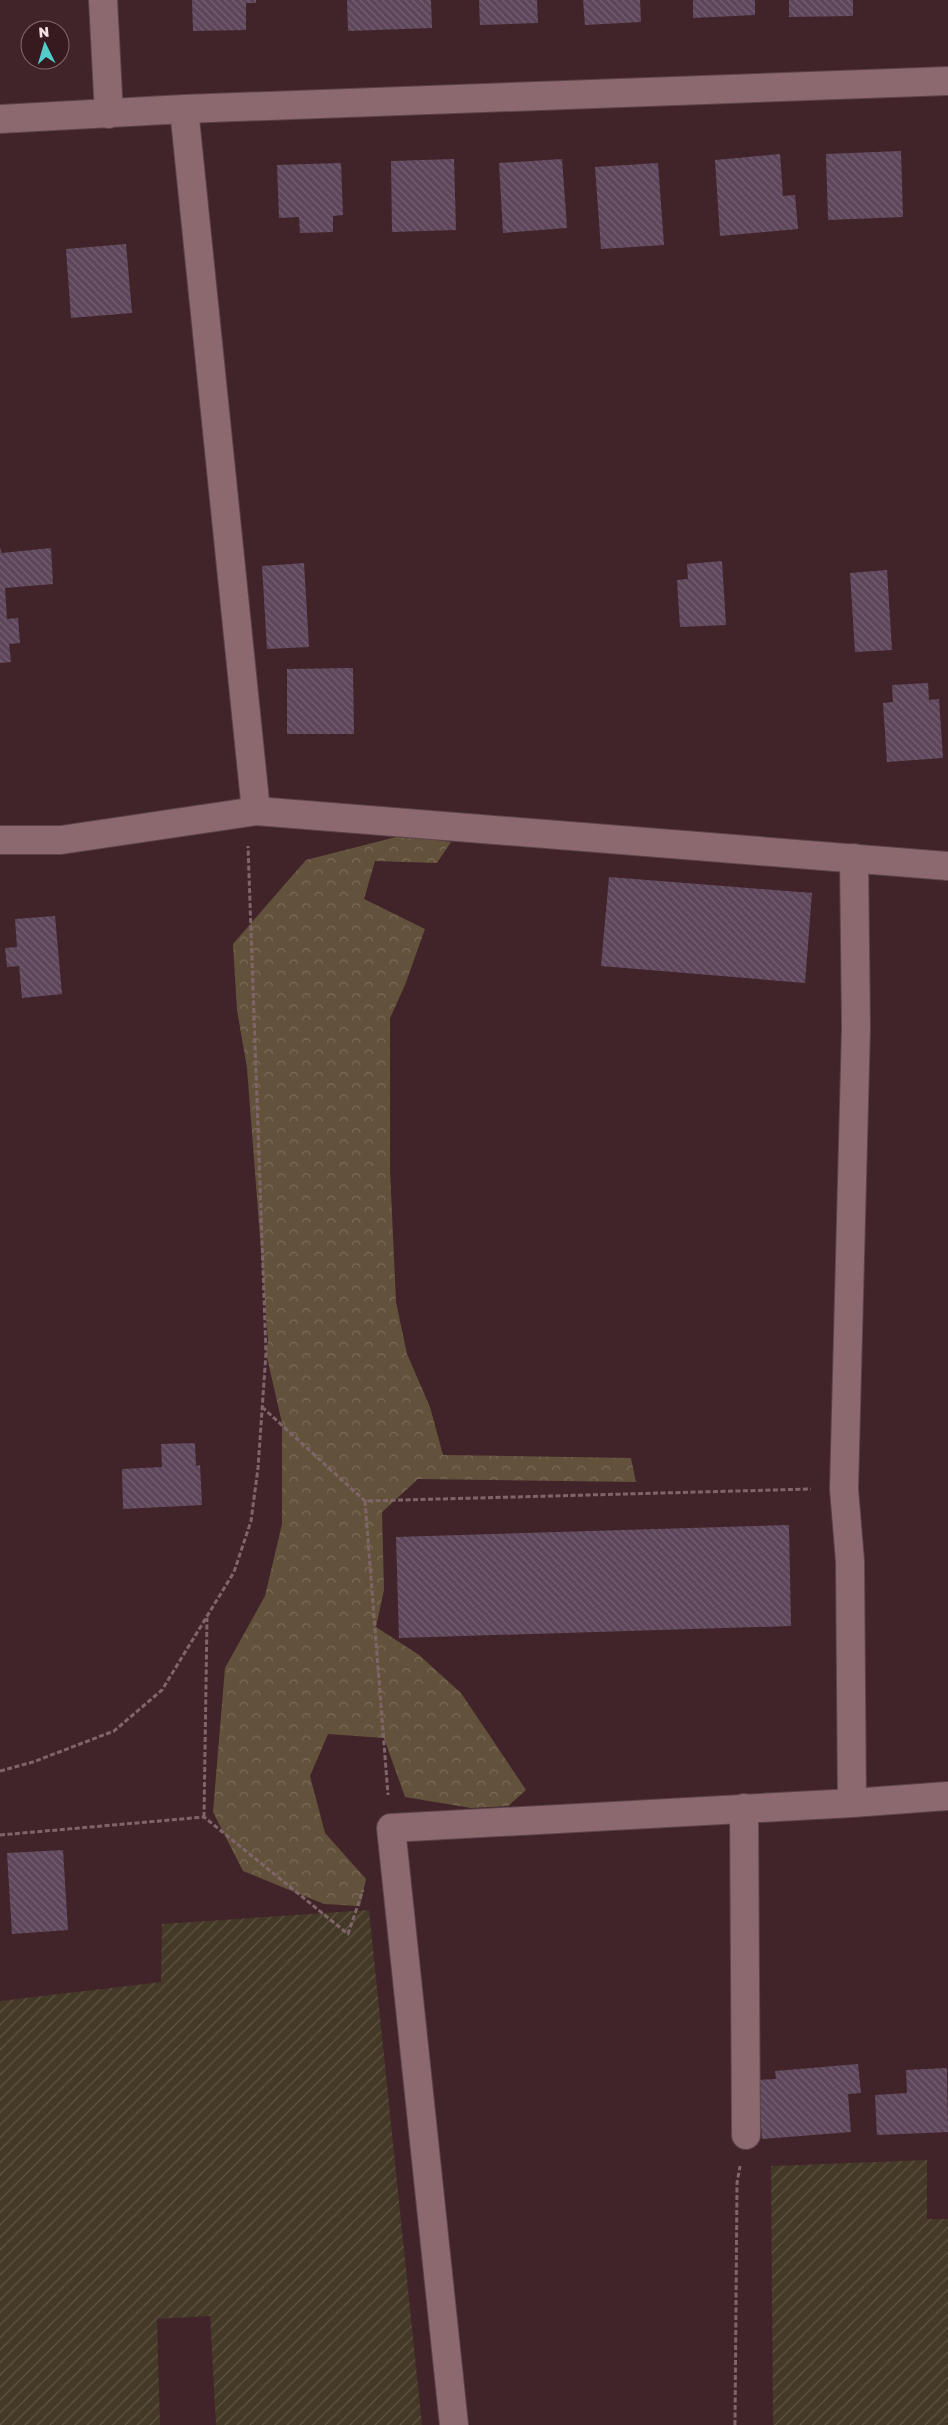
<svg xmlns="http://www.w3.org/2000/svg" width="948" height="2425" viewBox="0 0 948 2425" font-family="'Golos Text',sans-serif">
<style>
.forest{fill:url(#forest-crowns)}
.garden{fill:url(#garden-furrows)}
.building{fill:url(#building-back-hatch)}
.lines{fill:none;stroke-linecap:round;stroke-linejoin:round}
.minor-casing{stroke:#5c4349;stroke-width:30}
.path{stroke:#7f656a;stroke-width:3;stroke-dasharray:5 2.5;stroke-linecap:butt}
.minor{stroke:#8b696f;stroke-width:28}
</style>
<defs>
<pattern id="forest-crowns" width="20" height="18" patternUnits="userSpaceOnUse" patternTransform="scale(1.25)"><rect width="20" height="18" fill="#63523b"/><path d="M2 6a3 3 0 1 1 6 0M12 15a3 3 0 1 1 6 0" fill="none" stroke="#7a6b57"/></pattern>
<pattern id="garden-furrows" width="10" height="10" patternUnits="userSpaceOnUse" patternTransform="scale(1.25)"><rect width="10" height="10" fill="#443826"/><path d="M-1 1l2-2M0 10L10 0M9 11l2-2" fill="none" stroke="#605445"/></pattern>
<pattern id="building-back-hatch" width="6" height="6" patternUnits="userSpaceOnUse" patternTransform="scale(1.25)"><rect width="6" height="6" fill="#5e465a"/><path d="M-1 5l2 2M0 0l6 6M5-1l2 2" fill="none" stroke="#766072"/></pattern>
</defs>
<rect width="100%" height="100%" fill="#41242a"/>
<!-- forest -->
<path class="forest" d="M404 835 451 842 437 863 375 861 364 899 425 929 405 985 390 1018V1170L396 1302 407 1354 430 1407 443 1455 631 1458 636 1482 418 1479 382 1512 384 1590 376 1627 419 1655 461 1693 526 1790 508 1806 471 1808 405 1797 384 1738 328 1734 310 1776 325 1833 366 1879 360 1906 324 1904 243 1871 213 1812 225 1668 265 1596 282 1524V1423L266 1353 268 1341 247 1068 237 1010 233 944 306 860Z"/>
<!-- garden -->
<path class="garden" d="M369 1910 422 2425H216L210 2316 157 2319 160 2425H0V2001L161 1982 162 1924Z
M927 2160V2219H948V2425H773L771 2166Z"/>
<!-- building -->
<path class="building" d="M192 0H256V3H246V30L193 31Z
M347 0H431L432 28 348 31Z
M479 0H537L538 23 480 25Z
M583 0H640L641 22 585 25Z
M693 0H755V15L693 18Z
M789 0H853V16L789 17Z
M901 151 903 217 828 220 826 154Z
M780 154 783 196 795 195 798 229 720 236 715 160Z
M454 159 456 230 392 232 391 161Z
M562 159 567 228 503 233 499 163Z
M341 163 343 215 333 216V232L300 233 299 217 279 218 277 165Z
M658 163 664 245 601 249 595 167Z
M126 244 132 313 71 318 66 249Z
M0 548 2 553 51 548 53 584 5 588 7 619 18 618 20 643 9 644 11 662 0 663Z
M722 561 726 625 680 627 677 580 688 579 687 564Z
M304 563 309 647 267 649 262 566Z
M887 570 892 650 855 652 850 573Z
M353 668 354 734H287V669Z
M928 683 929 700 939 699 943 758 887 762 883 703 893 702 892 685Z
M609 877 812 893 805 983 601 966Z
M55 916 62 994 22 998 19 966 7 967 5 948 17 947 15 919Z
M195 1443 196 1466 200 1465 202 1505 123 1509 122 1469 162 1467 161 1444Z
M789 1525 791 1626 399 1638 396 1537Z
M63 1850 68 1930 12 1934 7 1853Z
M858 2064 861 2093 848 2094 851 2132 762 2139 757 2080 776 2079 775 2071Z
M947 2068 948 2132 877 2135 875 2095 907 2093 906 2070Z"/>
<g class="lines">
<defs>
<path id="minor" d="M103 0 109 114
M184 109 256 811
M0 119 184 109 948 81
M0 840H61L256 811 948 866
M852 1803 948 1796
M744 1808 746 2135
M454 2425 391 1828 852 1803 850 1561 844 1489 856 1027 854 858"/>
</defs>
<!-- minor casing -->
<use href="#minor" class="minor-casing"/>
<!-- path -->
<path class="path" d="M262 1407 365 1501 811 1489
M365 1501 388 1795
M0 1771 33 1762 114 1731 162 1690 234 1572 251 1521 258 1468 266 1353 248 846
M204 1817 207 1618
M0 1835 204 1817 348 1934 363 1890
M735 2425 737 2183 740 2166"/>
<!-- minor -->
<use href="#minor" class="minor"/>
</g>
<!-- north arrow -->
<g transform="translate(45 45) rotate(355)"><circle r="24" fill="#361a20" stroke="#82696e"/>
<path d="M0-4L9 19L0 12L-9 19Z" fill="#52cdcc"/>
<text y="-8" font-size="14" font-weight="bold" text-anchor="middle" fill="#f4e0e4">N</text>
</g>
</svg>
